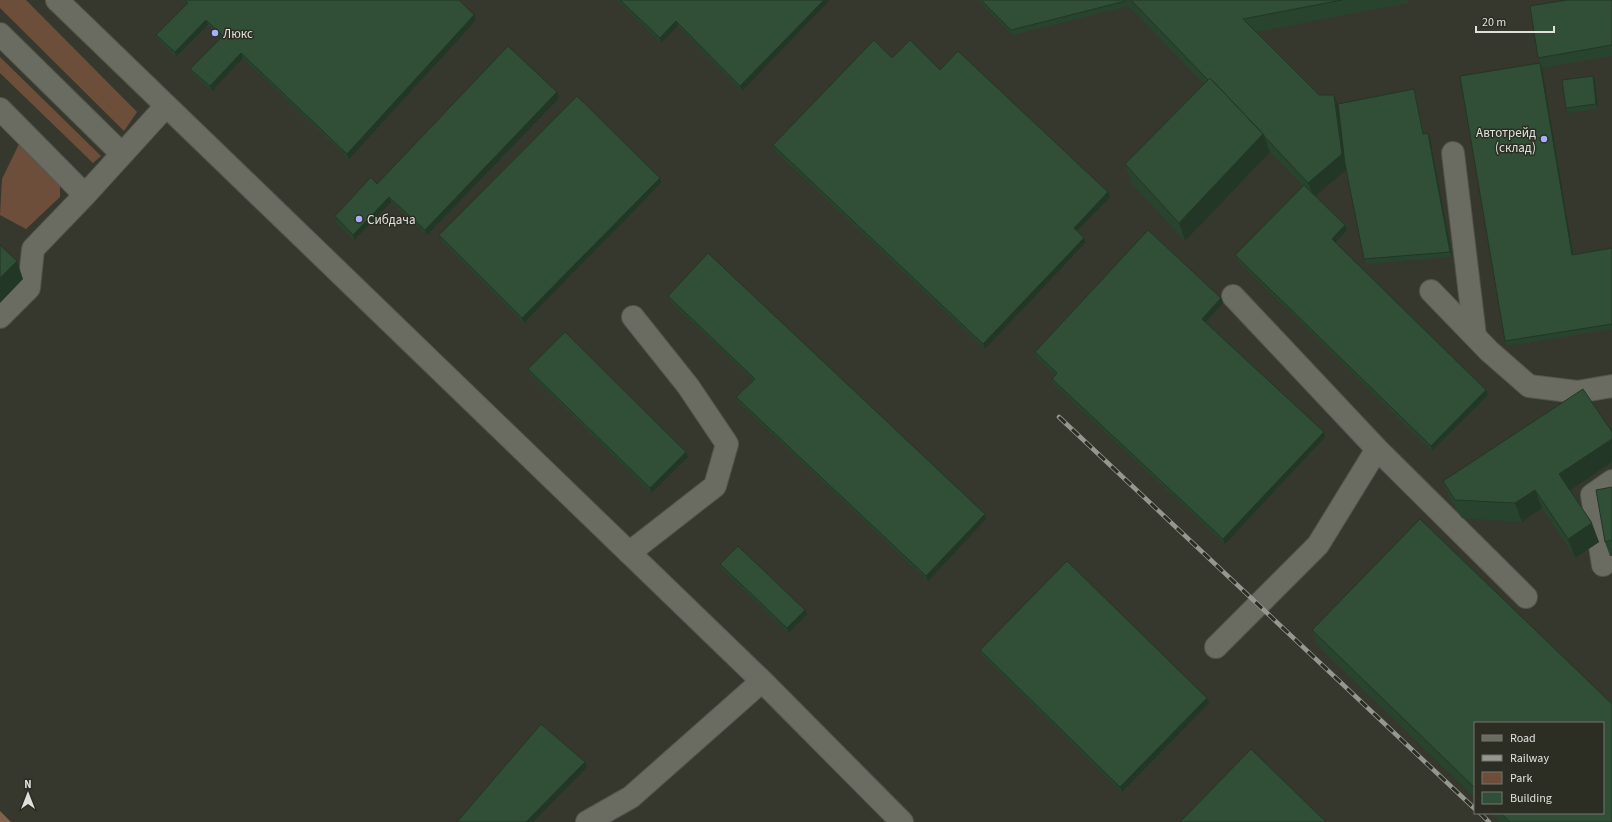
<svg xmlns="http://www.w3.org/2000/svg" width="1612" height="822" viewBox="0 0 1612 822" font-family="'Source Sans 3',sans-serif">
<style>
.green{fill:#6c4e3a}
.forest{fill:#83624b}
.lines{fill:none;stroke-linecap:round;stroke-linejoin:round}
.minor-casing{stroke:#53554d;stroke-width:24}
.minor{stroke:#6a6c61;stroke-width:22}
.rail-casing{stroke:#96978f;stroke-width:4.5}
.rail{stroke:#2c2e24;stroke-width:3;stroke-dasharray:9;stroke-linecap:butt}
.wall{fill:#29442e}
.shaded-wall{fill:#223726}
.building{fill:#304f36;stroke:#223726}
.poi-dot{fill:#a4b2fc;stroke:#2c2e24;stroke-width:1.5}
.labels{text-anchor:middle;stroke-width:3;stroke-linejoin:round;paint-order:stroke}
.poi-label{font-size:13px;fill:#dfe0da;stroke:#2c2e24;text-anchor:start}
</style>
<rect width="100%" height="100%" fill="#36382e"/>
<!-- green -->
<path class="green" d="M0 0H26L137 112 124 131 0 8Z
M0 57 101 156 93 163 0 73Z
M20 142 60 180V197L26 229 0 215 2 179Z"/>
<!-- forest -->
<path class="forest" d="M0 811 11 822H0Z"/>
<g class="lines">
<defs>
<path id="minor" d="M57 0 762 681 902 822
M0 34 121 153
M0 109 85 195 166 106
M1453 153 1475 336
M1431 291 1489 351 1529 386 1577 392 1612 386
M0 317 29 288 33 249 85 195
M1377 449 1526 597
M629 553 715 486 727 444 688 386 633 317
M1603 565 1592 495 1612 481
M1216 647 1318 545 1377 449 1233 296
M587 822 631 797 762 681"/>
</defs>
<!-- minor casing -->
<use href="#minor" class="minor-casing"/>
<!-- minor -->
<use href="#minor" class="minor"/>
<defs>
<path id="rail" d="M1059 417 1475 809
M1480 813 1489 822"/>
</defs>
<!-- rail casing -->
<use href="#rail" class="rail-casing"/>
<!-- rail -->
<use href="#rail" class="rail"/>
</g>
<!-- wall -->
<path class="wall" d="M182 0H459L476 20 349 159 243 58 212 91 192 74 190 69 221 37 208 25 176 57 158 40 156 35 187 4Z
M617 0H830L742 91 678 26 661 43Z
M978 0H1408V3L1256 32 1319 95 1338 104 1414 89 1415 95 1423 134 1430 138 1452 257 1366 264 1364 259 1346 169 1315 196 1347 230 1335 242 1486 390 1488 395 1432 451 1237 260 1235 255 1303 186 1270 152 1185 241 1131 183 1125 164 1204 84 1128 6 1013 35Z
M1612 0V56L1542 68 1573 255 1612 248V329L1507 346 1505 341 1540 63 1538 58Z
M892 58 940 70 1108 192 1110 197 1077 232 1084 238 1085 243 985 349 774 150 773 145Z
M1593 76 1595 81 1598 109 1568 113 1566 108Z
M559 98 427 235 391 202 354 240 336 222 335 216 377 184Z
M660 178 661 183 524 323 441 240 439 235Z
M668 296 986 519 928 581 738 402 736 397 753 380 670 301Z
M1221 298 1223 303 1206 322 1324 432 1325 437 1225 544 1053 384 1052 379 1055 375 1036 357 1035 352Z
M528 369 688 457 651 493 530 374Z
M1443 481 1570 490 1599 542 1575 558 1542 508 1522 522 1462 518 1450 499Z
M1612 487V556H1610L1605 542Z
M1420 519 1612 704V822H1500L1491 813H1603V723H1475V798L1317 645 1312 630Z
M720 564 807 615 789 633 722 569Z
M980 650 1209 703 1122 792 982 655Z"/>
<!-- shaded-wall -->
<path class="shaded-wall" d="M824 0H830L742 91 740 86Z
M474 15 476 20 349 159 347 154Z
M206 20 208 25 176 57 175 52Z
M676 21 678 26 661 43 660 38Z
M241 53 243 58 212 91 210 86Z
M1540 63 1542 68 1574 260 1572 255Z
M1593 76 1595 81 1598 109 1596 104Z
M557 92 559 98 427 235 425 230Z
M1334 95 1340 109 1347 169 1314 197 1308 183Z
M1428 133 1430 138 1452 257 1450 252Z
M1263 134 1270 152 1185 241 1179 223Z
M660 178 661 183 524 323 522 318Z
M1108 192 1110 197 1075 233 1074 228Z
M389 197 391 202 354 240 353 235Z
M1345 225 1347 230 1334 244 1332 239Z
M1084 238 1085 243 985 349 983 344Z
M17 261 23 279 0 303V278Z
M1221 298 1223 303 1204 324 1202 319Z
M1486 390 1488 395 1432 451 1431 446Z
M1324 432 1325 437 1225 544 1223 539Z
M1612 439V462L1566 493 1559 474Z
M686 452 688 457 651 493 650 488Z
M1535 490 1542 508 1522 522 1515 503Z
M985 514 986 519 928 581 926 576Z
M1592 523 1599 542 1575 558 1568 539Z
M805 610 807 615 789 633 787 628Z
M1207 698 1209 703 1122 792 1120 787Z
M585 762 587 767 533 822H526Z"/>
<!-- building -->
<path class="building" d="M185 0H459L474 15 347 154 241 53 210 86 190 69 223 36 206 20 175 52 156 35 188 3Z
M620 0H824L740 86 676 21 660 38Z
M981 0H1126V1L1011 30Z
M1131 0H1342L1243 19 1319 95H1334L1342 154 1308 183 1265 137 1263 134 1210 78 1208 80Z
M1567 0H1612V45L1538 58 1530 6Z
M874 40 892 58 910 40 940 70 958 51 1108 192 1074 228 1084 238 983 344 773 145Z
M508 46 557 92 425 230 389 197 353 235 335 216 371 177 377 184Z
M1540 63 1572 255 1612 248V324L1505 341 1460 76Z
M1593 76 1596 104 1566 108 1562 80Z
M1210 78 1263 134 1179 223 1125 164Z
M1414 89 1423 134 1428 133 1450 252 1364 259 1345 164 1338 104Z
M577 96 660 178 522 318 439 235Z
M1304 185 1345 225 1332 239 1486 390 1431 446 1235 255Z
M1148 230 1221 298 1202 319 1324 432 1223 539 1052 379 1057 373 1035 352Z
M0 245 17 261 0 278Z
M708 253 985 514 926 576 736 397 755 379 668 296Z
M565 332 686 452 650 488 528 369Z
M1583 389 1612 432V439L1559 474 1592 523 1568 539 1535 490 1515 503 1455 500 1443 481Z
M1612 487V540L1605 542 1596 490Z
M1420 519 1612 704V822H1510L1501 813H1603V723H1475V788L1312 630Z
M738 546 805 610 787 628 720 564Z
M1067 561 1207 698 1120 787 980 650Z
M541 724 585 762 526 822H457Z
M1251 749 1326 822H1180Z"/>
<!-- markers -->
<g class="poi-dot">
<circle cx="215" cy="33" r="4"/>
<circle cx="1544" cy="139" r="4"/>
<circle cx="359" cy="219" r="4"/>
</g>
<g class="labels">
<!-- poi labels -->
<g class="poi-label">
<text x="223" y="38">Люкс</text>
<text x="1536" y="137" text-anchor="end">Автотрейд<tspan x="1536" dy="15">(склад)</tspan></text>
<text x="367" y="224">Сибдача</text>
</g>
</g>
<!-- legend -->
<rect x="1474" y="722" width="130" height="92" fill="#2c2e24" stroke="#74756d"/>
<rect x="1482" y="735" width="20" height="6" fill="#6a6c61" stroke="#74756d"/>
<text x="1510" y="742" font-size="12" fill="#dfe0da">Road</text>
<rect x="1482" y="755" width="20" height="6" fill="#96978f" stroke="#74756d"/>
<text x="1510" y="762" font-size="12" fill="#dfe0da">Railway</text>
<rect x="1482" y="772" width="20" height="12" fill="#6c4e3a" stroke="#74756d"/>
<text x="1510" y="782" font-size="12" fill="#dfe0da">Park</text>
<rect x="1482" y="792" width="20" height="12" fill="#304f36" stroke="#74756d"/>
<text x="1510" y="802" font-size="12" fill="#dfe0da">Building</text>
<!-- north arrow -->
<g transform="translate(28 794)" stroke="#2c2e24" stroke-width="3" paint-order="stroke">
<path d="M0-3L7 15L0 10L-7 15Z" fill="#dfe0da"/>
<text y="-6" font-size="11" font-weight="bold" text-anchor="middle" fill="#dfe0da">N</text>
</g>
<!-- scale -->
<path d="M1476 26v6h78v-6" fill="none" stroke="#dfe0da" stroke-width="2"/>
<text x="1482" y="26" font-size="12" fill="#dfe0da" stroke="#2c2e24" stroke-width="3" paint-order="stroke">20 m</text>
</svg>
